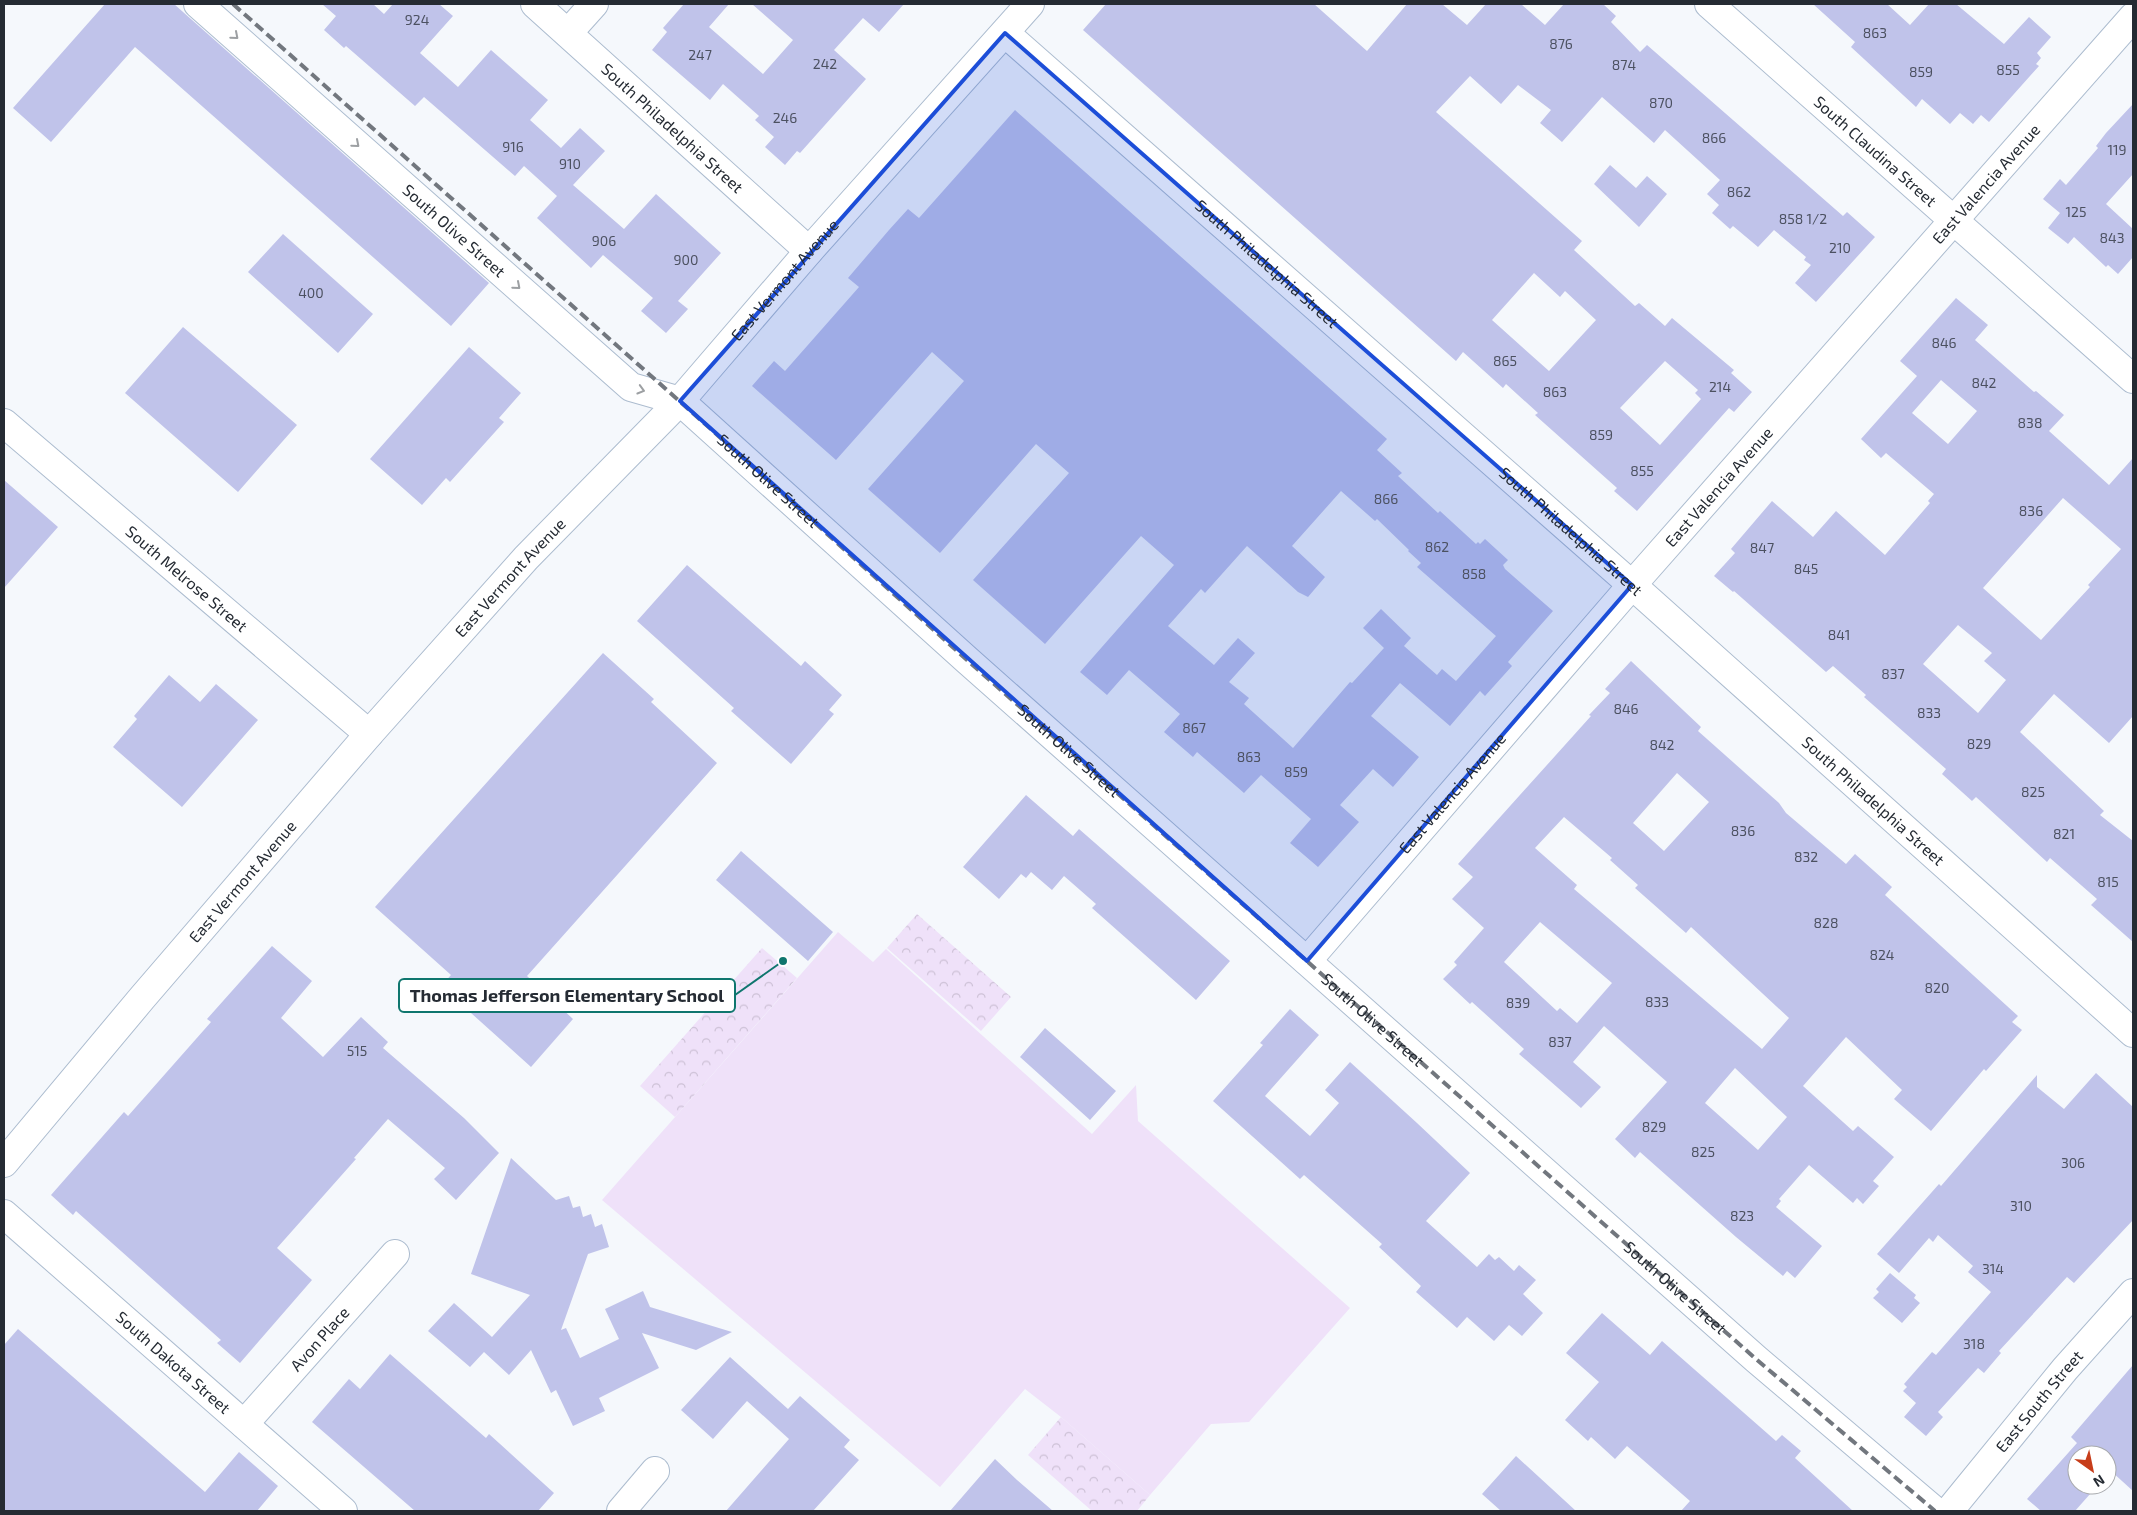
<svg xmlns="http://www.w3.org/2000/svg" width="2137" height="1515" viewBox="0 0 2137 1515" font-family="'Exo 2',sans-serif">
<style>
.grass{fill:#efe1f9}
.park{fill:url(#park-crowns)}
.building{fill:#c0c3ea;fill-rule:evenodd}
.lines{fill:none;stroke-linecap:round;stroke-linejoin:round}
.minor-casing{stroke:#acbccf;stroke-width:30}
.minor{stroke:#fff;stroke-width:28}
.rail{stroke:#72777e;stroke-width:4;stroke-dasharray:10 5;stroke-linecap:butt}
.oneway{stroke:#9da0a3}
.marked{fill:#1d4ed8;fill-opacity:0.2;stroke:#1d4ed8;stroke-width:4;stroke-linejoin:round}
.labels{text-anchor:middle;stroke-width:5;stroke-linejoin:round;paint-order:stroke}
.number-label{font-size:14px;fill:#4c5161}
.street-label{font-size:16px;fill:#252b33;stroke:#fff}
.leader{fill:none;stroke:#0f766e;stroke-width:2}
.callout-dot{fill:#0f766e;stroke:#fff;stroke-width:2}
.callout{fill:#fff;stroke:#0f766e;stroke-width:2}
.callout-label{font-size:18px;text-anchor:middle;font-weight:bold;fill:#252b33}
</style>
<defs>
<pattern id="park-crowns" width="20" height="18" patternUnits="userSpaceOnUse" patternTransform="scale(1.25)"><rect width="20" height="18" fill="#efe1f9"/><path d="M2 6a3 3 0 1 1 6 0M12 15a3 3 0 1 1 6 0" fill="none" stroke="#cdc1d6"/></pattern>
</defs>
<rect width="100%" height="100%" fill="#f5f8fc"/>
<!-- grass -->
<path class="grass" d="M838 932 873 962 886 949 1092 1134 1136 1085 1138 1121 1350 1308 1249 1422 1211 1424 1150 1495 1061 1417 1025 1389 940 1487 602 1200Z"/>
<!-- park -->
<path class="park" d="M917 914 1011 997 981 1031 887 948Z
M762 948 797 978 675 1117 640 1086Z
M1061 1417 1150 1495 1137 1511H1092L1028 1455Z"/>
<!-- building -->
<path class="building" d="M105 4H174L489 283 451 326 135 47 51 142 13 108Z
M322 4H373L384 14 393 4H439L453 16 420 53 458 87 491 50 548 100 530 120 561 148 580 128 605 151 573 185 624 229 656 194 721 253 678 301 688 309 666 333 641 311 653 298 603 255 591 268 537 218 557 196 524 166 515 176 424 97 415 106 346 46 344 48 324 30 336 16Z
M684 4H729L709 27 763 74 793 40 752 4H904L879 32 863 18 834 50 866 79 800 153 797 151 785 165 765 147 774 137 755 120 759 116 723 84 710 100 652 50 667 32 663 28Z
M1106 4H1314L1367 51 1407 4H1442L1467 25 1486 4H1521L1545 25 1564 4H1603L1616 16 1611 22 1640 52 1647 45 1843 216 1847 212 1875 237 1816 302 1795 283 1811 265 1804 260 1806 257 1774 230 1758 247 1733 226 1730 229 1712 213 1719 205 1707 194 1720 180 1665 130 1654 143 1602 97 1562 142 1540 123 1551 110 1518 85 1501 104 1470 76 1436 112 1582 241 1574 250 1635 306 1639 303 1665 326 1672 318 1734 370 1731 373 1752 392 1734 412 1729 408 1637 511 1614 491 1617 488 1535 415 1538 413 1506 384 1503 388 1463 352 1456 361 1083 30ZM1534 273 1560 297 1565 291 1596 320 1549 371 1492 320ZM1665 361 1698 390 1695 393 1701 399 1660 445 1620 408Z
M1813 4H1887L1910 25 1929 4H1956L2004 44 2029 17 2051 37 2037 53 2041 58 2036 64 2039 66 1989 122 1981 115 1973 124 1960 113 1950 124 1922 99 1916 107 1851 47 1855 42Z
M2133 104V174L2106 204 2133 229V257L2118 274 2108 265 2106 267 2074 237 2068 244 2048 228 2060 213 2043 199 2060 179 2066 185 2098 148 2096 146 2106 133Z
M1015 110 1387 439 1377 450 1402 473 1398 476 1438 513 1440 511 1476 544 1478 542 1480 544 1485 539 1508 560 1503 565 1505 569 1553 611 1508 662 1512 666 1485 696 1480 691 1450 726 1400 683 1371 716 1419 757 1393 787 1373 769 1340 805 1359 822 1318 867 1290 843 1311 819 1261 775 1244 793 1197 752 1193 757 1164 732 1180 714 1129 670 1107 695 1080 672 1174 565 1141 536 1045 644 973 580 1069 473 1036 444 940 553 868 489 964 381 932 352 836 460 752 386 774 361 785 371 859 287 848 278 889 230 908 209 919 218ZM1341 491 1375 521 1377 519 1409 550 1408 551 1421 563 1417 567 1496 636 1456 681 1442 669 1437 675 1404 646 1411 638 1381 609 1363 628 1384 648 1352 683 1350 682 1293 748 1244 704 1249 698 1229 682 1255 653 1238 638 1214 665 1168 626 1201 589 1205 593 1247 546 1298 592 1308 597 1325 577 1292 546Z
M1610 165 1636 188 1647 176 1667 194 1639 227 1594 184Z
M283 234 373 314 338 353 248 272Z
M1956 298 1988 325 1975 340 2034 392 2036 391 2064 415 2049 431 2109 485 2133 458V716L2109 743 2054 694 2020 732 2104 811 2100 815 2133 841V942L2091 905 2097 899 2050 858 2047 862 1976 797 1972 801 1942 774 1946 769 1864 697 1866 695 1833 666 1826 672 1734 591 1733 592 1714 576 1735 553 1731 549 1772 501 1813 537 1836 511 1885 555 1930 503 1928 501 1934 494 1886 453 1881 458 1861 439 1917 376 1900 361ZM1941 380 1977 411 1948 444 1912 413ZM2063 498 2121 549 2088 585 2090 587 2041 640 1983 588ZM1958 625 1992 653 1984 661 2006 680 1978 713 1923 664Z
M183 327 297 425 238 492 125 393Z
M469 347 521 393 499 418 504 422 450 482 446 478 422 505 370 459Z
M4 480 58 527 4 588Z
M687 565 801 666 805 661 842 695 829 710 834 714 791 764 731 711 734 708 637 621Z
M603 653 654 699 651 702 717 763 527 976 573 1019 531 1067 441 986 451 975 375 907Z
M1631 661 1701 727 1698 731 1779 803 1786 813 1846 864 1855 854 1892 887 1885 895 2018 1016 2012 1022 2022 1030 1986 1071 1984 1069 1931 1131 1894 1099 1902 1090 1846 1037 1803 1086 1853 1131 1858 1126 1894 1157 1873 1181 1879 1186 1863 1204 1857 1198 1853 1203 1809 1165 1779 1199 1781 1201 1776 1207 1822 1246 1795 1278 1787 1271 1783 1276 1736 1237 1640 1152 1635 1158 1615 1139 1667 1082 1604 1026 1573 1062 1601 1087 1581 1108 1519 1054 1524 1049 1472 1002 1470 1004 1443 979 1457 965 1454 962 1484 928 1452 899 1473 877 1458 864 1591 716 1589 715 1610 693 1605 689ZM1677 773 1709 802 1664 851 1633 823ZM1564 817 1612 858 1610 860 1638 885 1635 888 1686 933 1691 927 1789 1018 1762 1049 1574 889 1577 885 1535 848ZM1540 922 1612 983 1577 1023 1560 1008 1557 1011 1504 962ZM1735 1068 1787 1117 1758 1150 1705 1103Z
M169 675 200 702 216 684 258 720 182 807 113 747 137 719 134 716Z
M1026 795 1073 836 1079 829 1230 961 1196 1000 1092 908 1096 904 1064 876 1052 890 1031 872 1026 878 1021 874 999 899 963 867Z
M741 851 833 932 808 961 716 880Z
M272 946 312 981 281 1018 323 1057 361 1017 388 1042 383 1048 464 1118 499 1153 456 1200 434 1179 445 1168 388 1119 354 1158 356 1159 277 1248 312 1280 240 1363 217 1343 221 1340 76 1211 73 1215 51 1195 124 1112 128 1116 211 1022 207 1019Z
M1290 1009 1319 1035 1265 1096 1310 1136 1339 1103 1325 1090 1350 1062 1417 1123 1470 1173 1426 1221 1477 1267 1489 1254 1495 1260 1499 1257 1514 1271 1519 1265 1536 1280 1523 1294 1543 1313 1522 1336 1509 1325 1494 1341 1467 1317 1457 1328 1416 1292 1421 1286 1379 1247 1382 1244 1304 1175 1300 1179 1213 1101 1263 1045 1260 1043Z
M1045 1028 1116 1091 1090 1120 1020 1057Z
M2096 1073 2133 1107V1220L2074 1283 2067 1277 1999 1351 2001 1353 1984 1373 1978 1368 1938 1412 1943 1417 1926 1436 1904 1417 1916 1403 1903 1391 1907 1387 1904 1384 1932 1352 1936 1355 1991 1292 1968 1272 1973 1266 1938 1235 1933 1242 1929 1238 1899 1273 1877 1254 1939 1184 1941 1186 2037 1075V1087L2064 1109Z
M511 1158 556 1200 569 1196 573 1208 580 1206 583 1217 591 1214 595 1227 602 1224 609 1247 588 1254 561 1330 566 1328 580 1358 619 1339 605 1309 643 1291 650 1307 732 1332 696 1350 642 1333 659 1368 599 1398 605 1411 573 1426 556 1390 551 1393 531 1350 509 1375 484 1352 470 1367 428 1331 454 1303 492 1337 530 1295 471 1274Z
M1890 1273 1916 1295 1914 1298 1920 1303 1902 1323 1873 1298 1879 1292 1876 1289Z
M1602 1313 1650 1355 1662 1341 1776 1441 1782 1435 1801 1451 1795 1458 1853 1511H1681L1690 1501 1627 1446 1615 1459 1591 1437 1588 1441 1565 1420 1599 1382 1566 1353Z
M18 1329 205 1492 239 1452 278 1486 257 1511H4V1345Z
M390 1354 486 1438 489 1434 554 1493 538 1511H415L312 1422 349 1379 360 1389Z
M730 1357 788 1409 800 1396 850 1440 844 1447 859 1460 813 1511H726L789 1439 747 1401 713 1439 681 1410Z
M2133 1365V1491L2111 1471 2107 1475V1455H2077V1485H2098L2075 1511H2041L2027 1499 2077 1443 2071 1437Z
M1516 1456 1576 1511H1501L1482 1494Z
M995 1459 1017 1480 1053 1511H950Z"/>
<g class="lines">
<defs>
<g id="minor">
<path id="s1" d="M198 4 631 387 680 401 967 660 1756 1359 1935 1511"/>
<path id="s2" d="M535 4 809 251"/>
<path id="s3" d="M1709 4 2133 379"/>
<path d="M568 33 594 4"/>
<path id="s4" d="M1005 33 1632 585 2133 1033"/>
<path id="s5" d="M4 423 369 734"/>
<path id="s6" d="M1307 961 1632 585 2133 17"/>
<path id="s7" d="M4 1163 142 998 369 734 526 558 680 401 809 251 1030 4"/>
<path id="s8" d="M4 1214 343 1511"/>
<path id="s9" d="M244 1424 395 1254"/>
<path d="M621 1511 655 1471"/>
<path id="s10" d="M1949 1511 2065 1369 2133 1293"/>
</g>
</defs>
<!-- minor casing -->
<use href="#minor" class="minor-casing"/>
<!-- minor -->
<use href="#minor" class="minor"/>
<!-- rail -->
<path class="rail" d="M233 4 713 431 967 660 1756 1359 1935 1511"/>
</g>
<!-- one-way arrows -->
<defs><path id="oneway-chevron" d="M-2-3.5L2.5 0L-2 3.5" fill="none" stroke-width="1.6" stroke-linecap="round" stroke-linejoin="round" transform="scale(1.25)"/></defs>
<g class="oneway">
<use href="#oneway-chevron" transform="translate(235 36) rotate(41)"/>
<use href="#oneway-chevron" transform="translate(356 144) rotate(41)"/>
<use href="#oneway-chevron" transform="translate(517 286) rotate(41)"/>
<use href="#oneway-chevron" transform="translate(641 390) rotate(16)"/>
</g>
<!-- marked area -->
<path class="marked" d="M1005 33 1632 585 1307 961 680 401Z"/>
<g class="labels">
<!-- number labels -->
<g class="number-label">
<text x="417" y="25">924</text>
<text x="1875" y="38">863</text>
<text x="1561" y="49">876</text>
<text x="700" y="60">247</text>
<text x="825" y="69">242</text>
<text x="1624" y="70">874</text>
<text x="2008" y="75">855</text>
<text x="1921" y="77">859</text>
<text x="1661" y="108">870</text>
<text x="785" y="123">246</text>
<text x="1714" y="143">866</text>
<text x="513" y="152">916</text>
<text x="2117" y="155">119</text>
<text x="570" y="169">910</text>
<text x="1739" y="197">862</text>
<text x="2076" y="217">125</text>
<text x="1803" y="224">858 1/2</text>
<text x="2112" y="243">843</text>
<text x="604" y="246">906</text>
<text x="1840" y="253">210</text>
<text x="686" y="265">900</text>
<text x="311" y="298">400</text>
<text x="1944" y="348">846</text>
<text x="1505" y="366">865</text>
<text x="1984" y="388">842</text>
<text x="1720" y="392">214</text>
<text x="1555" y="397">863</text>
<text x="2030" y="428">838</text>
<text x="1601" y="440">859</text>
<text x="1642" y="476">855</text>
<text x="1386" y="504">866</text>
<text x="2031" y="516">836</text>
<text x="1437" y="552">862</text>
<text x="1762" y="553">847</text>
<text x="1806" y="574">845</text>
<text x="1474" y="579">858</text>
<text x="1839" y="640">841</text>
<text x="1893" y="679">837</text>
<text x="1626" y="714">846</text>
<text x="1929" y="718">833</text>
<text x="1194" y="733">867</text>
<text x="1979" y="749">829</text>
<text x="1662" y="750">842</text>
<text x="1249" y="762">863</text>
<text x="1296" y="777">859</text>
<text x="2033" y="797">825</text>
<text x="1743" y="836">836</text>
<text x="2064" y="839">821</text>
<text x="1806" y="862">832</text>
<text x="2108" y="887">815</text>
<text x="1826" y="928">828</text>
<text x="1882" y="960">824</text>
<text x="1937" y="993">820</text>
<text x="1657" y="1007">833</text>
<text x="1518" y="1008">839</text>
<text x="1560" y="1047">837</text>
<text x="357" y="1056">515</text>
<text x="1654" y="1132">829</text>
<text x="1703" y="1157">825</text>
<text x="2073" y="1168">306</text>
<text x="2021" y="1211">310</text>
<text x="1742" y="1221">823</text>
<text x="1993" y="1274">314</text>
<text x="1974" y="1349">318</text>
</g>
<!-- street labels -->
<g class="street-label">
<text dy="6" stroke="none"><textPath href="#s2" startOffset="185">South Philadelphia Street</textPath></text>
<text dy="6" stroke="none"><textPath href="#s3" startOffset="222">South Claudina Street</textPath></text>
<text dy="6" stroke="none"><textPath href="#s6" startOffset="1032">East Valencia Avenue</textPath></text>
<text dy="6" stroke="none"><textPath href="#s1" startOffset="342">South Olive Street</textPath></text>
<text dy="6" stroke="none"><textPath href="#s4" startOffset="349">South Philadelphia Street</textPath></text>
<text dy="6" stroke="none"><textPath href="#s7" startOffset="1179">East Vermont Avenue</textPath></text>
<text dy="6" stroke="none"><textPath href="#s1" startOffset="748">South Olive Street</textPath></text>
<text dy="6" stroke="none"><textPath href="#s6" startOffset="628">East Valencia Avenue</textPath></text>
<text dy="6" stroke="none"><textPath href="#s4" startOffset="754">South Philadelphia Street</textPath></text>
<text dy="6" stroke="none"><textPath href="#s7" startOffset="774">East Vermont Avenue</textPath></text>
<text dy="6" stroke="none"><textPath href="#s5" startOffset="240">South Melrose Street</textPath></text>
<text dy="6" stroke="none"><textPath href="#s1" startOffset="1152">South Olive Street</textPath></text>
<text dy="6" stroke="none"><textPath href="#s6" startOffset="222">East Valencia Avenue</textPath></text>
<text dy="6" stroke="none"><textPath href="#s4" startOffset="1159">South Philadelphia Street</textPath></text>
<text dy="6" stroke="none"><textPath href="#s7" startOffset="369">East Vermont Avenue</textPath></text>
<text dy="6" stroke="none"><textPath href="#s1" startOffset="1558">South Olive Street</textPath></text>
<text dy="6" stroke="none"><textPath href="#s1" startOffset="1962">South Olive Street</textPath></text>
<text dy="6" stroke="none"><textPath href="#s9" startOffset="114">Avon Place</textPath></text>
<text dy="6" stroke="none"><textPath href="#s8" startOffset="225">South Dakota Street</textPath></text>
<text dy="6" stroke="none"><textPath href="#s10" startOffset="142">East South Street</textPath></text>
</g>
</g>
<!-- callouts -->
<path class="leader" d="M783 961L735 995"/>
<circle class="callout-dot" cx="783" cy="961" r="5"/>
<rect class="callout" x="399" y="979" width="336" height="33" rx="5"/>
<g class="callout-label">
<text x="567" y="1002">Thomas Jefferson Elementary School</text>
</g>
<!-- border -->
<rect width="2137" height="1515" fill="none" stroke="#252b33" stroke-width="10"/>
<!-- north arrow -->
<g transform="translate(2092 1470) rotate(147)"><circle r="24" fill="#ffffff" stroke="#a8aaad"/>
<path d="M0-4L9 19L0 12L-9 19Z" fill="#c73d1a"/>
<text y="-8" font-size="14" font-weight="bold" text-anchor="middle" fill="#252b33">N</text>
</g>
</svg>
